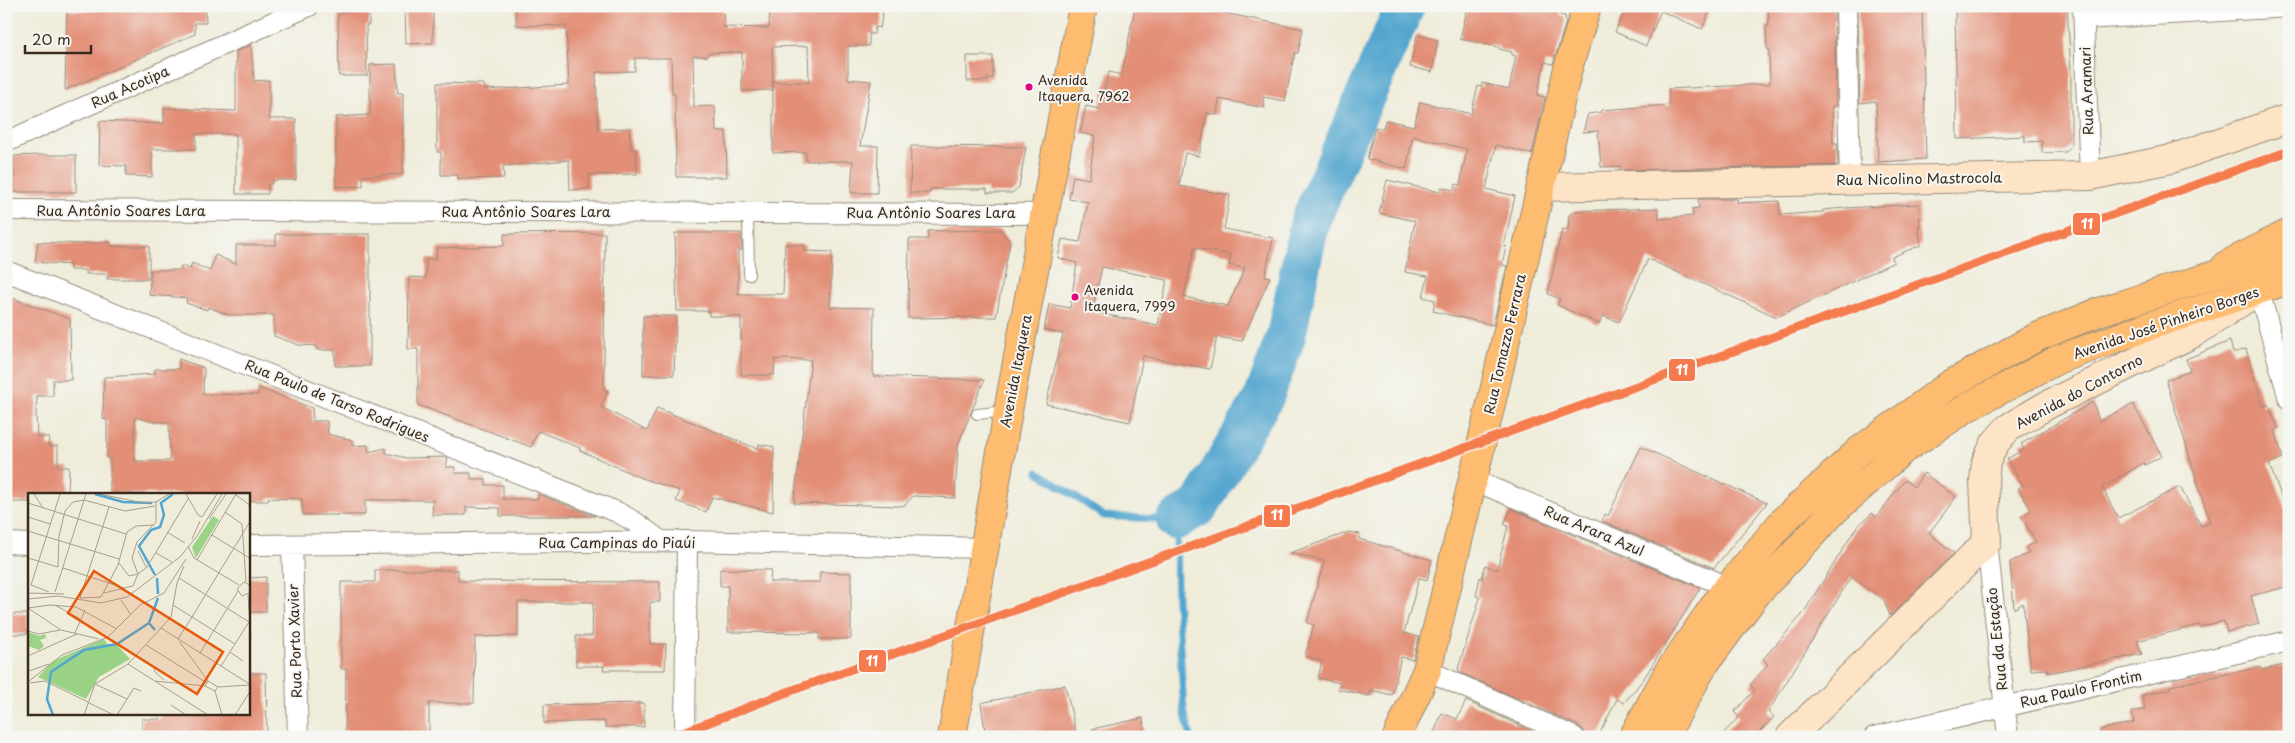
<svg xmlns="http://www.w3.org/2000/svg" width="2295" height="743" viewBox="0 0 2295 743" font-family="'Playpen Sans',sans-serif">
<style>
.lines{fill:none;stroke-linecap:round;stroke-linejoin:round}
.stream{stroke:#53a6cf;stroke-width:7}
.river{stroke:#53a6cf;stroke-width:40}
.building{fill:#e38e76;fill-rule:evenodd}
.lane-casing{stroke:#958b7c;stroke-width:12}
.street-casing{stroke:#958b7c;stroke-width:22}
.secondary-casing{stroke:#958b7c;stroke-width:30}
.primary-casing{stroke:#958b7c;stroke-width:30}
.highway-casing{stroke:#958b7c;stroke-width:30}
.lane{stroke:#fff;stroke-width:10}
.street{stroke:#fff;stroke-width:20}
.secondary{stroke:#fee4c6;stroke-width:28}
.primary{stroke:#fdbc70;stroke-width:28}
.highway{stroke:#fdbc70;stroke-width:28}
.rail-1-casing{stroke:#f6f6f2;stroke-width:12}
.rail-1{stroke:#f57b4e;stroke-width:9}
.bus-dot{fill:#e5007d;stroke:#f6f6f2;stroke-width:2}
.labels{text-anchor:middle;stroke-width:4;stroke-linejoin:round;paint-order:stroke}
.bus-label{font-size:13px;fill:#3b2a1e;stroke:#f6f6f2;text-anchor:start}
.street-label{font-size:14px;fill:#3b2a1e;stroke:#f6f6f2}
.inset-river{fill:none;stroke:#53a6cf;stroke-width:2.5}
.inset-road{fill:none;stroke:#a79e8e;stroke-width:1}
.view{fill:#e8590c;fill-opacity:0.15;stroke:#e8590c;stroke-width:2.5}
.inset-edge{fill:none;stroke:#3b2a1e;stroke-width:2.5}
.line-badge{stroke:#f6f6f2;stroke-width:2}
.badge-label{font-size:14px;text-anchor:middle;font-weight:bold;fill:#fff}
</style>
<rect width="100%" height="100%" fill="#f6f6f2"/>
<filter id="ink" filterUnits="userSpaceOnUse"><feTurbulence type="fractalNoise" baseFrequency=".02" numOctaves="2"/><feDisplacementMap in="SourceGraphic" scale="10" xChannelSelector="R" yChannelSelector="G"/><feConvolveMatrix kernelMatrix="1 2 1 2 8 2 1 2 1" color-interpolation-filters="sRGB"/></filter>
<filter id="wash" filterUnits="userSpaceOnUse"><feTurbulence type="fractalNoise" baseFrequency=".0096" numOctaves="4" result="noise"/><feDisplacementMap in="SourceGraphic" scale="20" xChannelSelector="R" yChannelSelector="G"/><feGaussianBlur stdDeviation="1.12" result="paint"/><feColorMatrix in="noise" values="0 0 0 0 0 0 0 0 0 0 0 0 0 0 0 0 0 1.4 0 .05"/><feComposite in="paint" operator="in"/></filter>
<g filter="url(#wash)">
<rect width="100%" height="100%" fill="#efecd9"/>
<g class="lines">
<!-- stream -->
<path class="stream" d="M1038 472 1104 516 1176 520 1177 600 1184 711 1191 737"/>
<!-- river -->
<path class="river" d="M1176 520 1199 506 1264 397 1286 336 1310 221 1405 6"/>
</g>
<g id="blocks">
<!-- building -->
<path class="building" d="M96 6H205L206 23H195V34L65 90 67 10 96 11Z
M356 6H369V25H366L367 76H339L338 15Z
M405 6H433V43L406 44Z
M516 6H723L724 27 769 28 770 6H884L880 28 875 27 874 34H869V46H848V79L871 81 860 146H878L877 193H851L853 161H806V152L773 153V82H809L808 46 772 47 773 90 742 91V52L708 53V56H693L694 107 715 106 716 132 726 131 727 177H676L675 94H672L671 58H635V71L596 72 598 129 629 128 631 149H636L637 174 589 175V189L570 190 569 160 503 166 504 178 458 179V175H441V152H437V83L484 84V90L569 85 566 26 516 25Z
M1135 6H1190L1303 29 1298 53H1295L1291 70 1285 101 1263 97 1265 108 1219 99 1217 115 1207 113 1199 156 1185 153 1179 186 1230 195 1224 229 1273 238 1265 276 1270 277 1242 341 1217 337 1210 369 1143 356 1130 422 1046 404 1063 334 1044 330 1049 304 1070 308 1077 263 1058 258 1062 239 1080 242 1088 202 1069 199 1073 176 1089 179 1095 136 1080 133 1086 106 1099 109 1109 72 1122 75ZM1194 248 1231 255 1229 265 1245 268 1228 306 1184 297ZM1102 267 1167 280 1158 325 1092 312Z
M1468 6H1520L1531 8V6H1562L1560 15 1565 16 1566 22 1553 64 1545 62 1537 95 1545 97 1532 154 1496 145 1486 189 1515 196 1504 246H1506L1502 265 1507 266 1493 325 1433 311 1435 300 1423 297 1428 276 1405 272 1415 221 1379 213 1387 180 1440 192 1441 187 1454 190 1456 184 1460 185 1467 149 1413 136 1406 169 1367 159 1375 127 1383 129 1385 120 1414 126 1420 102 1471 114 1478 86 1482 87V83L1509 89 1516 56 1512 55V52L1499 49V47L1460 39Z
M1627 6H1712L1702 29 1661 11 1646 46 1615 32Z
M1768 6H1834L1836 106H1832L1833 143H1837L1838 165 1621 170V166L1601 167 1598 131 1583 132 1588 114 1601 112V110L1669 105 1668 89 1770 84 1769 49H1767L1766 26H1769Z
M1858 6H1922L1926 159 1878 162 1876 101 1860 103Z
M1955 6H2067L2071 72V146L2066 152 2042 153V141L2025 142V136L1957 139Z
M1417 35 1438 40 1432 72 1410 67Z
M251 45 254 81 269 80V119H296V180H272V184H268V194H236V134H196V149H152V177L126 176V166L99 165 100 121 164 124V108L236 111V52Z
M967 56H993V78H988V81H967Z
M396 64 398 93H403V174L363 176V186L336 187V117L370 115V65Z
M911 146 1026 147 1019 187 1012 193H987V189H930V193H910Z
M38 155H76V192H14V156Z
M1698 199H1737L1738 203 1779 201 1780 215 1823 212V210L1844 208 1919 204 1920 226H1918L1921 245 1892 257 1894 262 1777 317 1648 259 1619 322 1603 316 1599 324 1557 305 1560 299 1548 294 1562 229 1568 230 1569 215 1575 211 1658 208 1659 219 1693 216 1692 209 1699 208Z
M1001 230 1010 242 996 317 908 318 909 239H928V231Z
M605 233 604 372V389L608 391 601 407 647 431 657 408 758 449 759 444 774 447 773 512 712 497 706 512 676 501 680 491 639 477 579 450 580 448 538 431 531 447 418 405V349H408L409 277 426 278V259H436L437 248 504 246V234Z
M675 233H741L742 250H738V294H783L785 244 805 245 804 251 832 252 830 307 874 308 873 376 984 380 958 445 955 498 913 496 905 505 900 506 794 503 811 360 775 359 774 375H741V317L709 316V311H677Z
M276 234H370V366H335V350H317V346L299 345 274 336V315H229L208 307 207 310 186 303 187 298 149 295 151 270H180L182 266 190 269 192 263 210 271 215 255 236 264V245H276Z
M38 242 81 244 111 242V246H149V279H107L108 274H86V270H70V265L35 262Z
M6 296 70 319 71 380H53V396H37L36 415 37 437H49L48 446H58V467H69L68 494H29V502H6Z
M643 316H676L674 375H643Z
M2230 341 2233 353 2246 349 2263 406 2268 404 2278 428 2275 430 2283 458 2269 464 2289 516V586L2251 596 2259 624 2227 632 2224 621 2200 627 2199 625 2137 641 2142 654 2048 673V669L2031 670 2023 603 2014 609 2010 562 2029 553 2026 547 2036 542 2021 516 2031 510 2018 488 2023 486 2007 459 2024 449 2021 444 2093 402 2099 421 2133 404 2162 456 2145 465 2144 463 2102 487 2118 518 2180 487 2201 526 2210 523 2166 380 2190 371 2186 359Z
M179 359 204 368 203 394 258 395V388L312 408 313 421H327L328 434 352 440V446L368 445V452L386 448V453L406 458 445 457 448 458 446 467H455V473H471V479H486V485H503V499H538V494L595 516H500V508L466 507V515H432L433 500H365V515H303L302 499 268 498V501H249V494H110V459H107V420L103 419 104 377 155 374V369H179ZM135 417 154 422H169L170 461H135Z
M1641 447 1767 503 1714 568 1602 521 1605 514 1608 516Z
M1924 473 1956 497 1929 533 1954 553 1890 616 1884 600 1851 577 1768 712 1774 717 1754 737H1720L1739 717 1734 712 1755 690 1750 685 1768 664 1763 659 1802 615 1856 528 1872 513 1876 517 1905 480 1914 487Z
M1511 509 1700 588 1643 680 1624 703 1617 699 1598 737H1586L1584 731 1579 726 1459 672 1458 669 1480 598 1476 596 1480 577 1482 579 1485 565 1497 570 1508 526 1504 524Z
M1349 532 1360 534 1359 539 1432 560 1427 580 1419 578 1404 633 1419 637 1413 660 1401 657 1392 695 1371 690 1370 696 1338 689 1340 683 1318 678 1322 661 1305 656 1314 625 1307 623 1324 561 1290 553Z
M720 569 771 570 770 582H820V572L851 573V639H819V633L728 632V586H720Z
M375 570H458V581L660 582V602H650V644H666L665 670H603L604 666H576V636H592L593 602H518V636L475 637 474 703H429V737H345L346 669H341V582H375Z
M266 577V612H249V578Z
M11 614H27L28 634H11Z
M2289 664V737H2101L2100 730 2134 722 2132 712 2145 709 2142 695 2171 689 2170 686 2260 667 2261 670Z
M249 673H266L267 737H142V719H160V714H249Z
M1065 685 1077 737H986L981 703Z
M1466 701 1545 737H1432L1442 713 1457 719Z
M644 703V727H605V721L544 723V705Z
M1143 718 1145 737H1092V729Z"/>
</g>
</g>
<g filter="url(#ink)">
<use href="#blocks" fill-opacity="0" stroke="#958b7c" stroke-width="1"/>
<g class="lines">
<defs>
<path id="lane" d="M748 213 749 275
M977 414 1007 411"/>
<path id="street" d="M1846 6 1850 180
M2083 6 2090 176
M2084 19 2289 7
M6 142 309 6
M6 210 1046 214
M6 271 617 512 635 522 662 542
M2259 291 2289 399
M1473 480 1714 581
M1987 542 2008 737
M6 543 29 544
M249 545 687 541 984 548
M292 546 298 737
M1427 670 1574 737
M685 737 687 541
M1874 737 2289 641"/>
<path id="secondary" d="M1541 187 2090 176 2171 159 2289 118
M1790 737 1987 542 1984 481 1986 462 1995 443 2008 428 2047 405 2194 333 2247 298"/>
<path id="primary" d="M2226 265 2289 233
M952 737 1008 411 1083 6
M1397 737 1427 670 1495 387 1568 68 1587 6"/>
<path id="highway" d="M1633 737 1669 671 1723 593 1784 520 1860 450 1949 385 2037 337 2099 312 2289 251
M1664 737 1703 666 1757 593 1835 510 1903 450 1968 407 2057 360 2149 326 2289 280"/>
</defs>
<!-- lane casing -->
<use href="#lane" class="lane-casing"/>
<!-- street casing -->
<use href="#street" class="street-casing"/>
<!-- secondary casing -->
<use href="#secondary" class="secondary-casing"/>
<!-- primary casing -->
<use href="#primary" class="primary-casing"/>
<!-- highway casing -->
<use href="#highway" class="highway-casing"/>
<!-- lane -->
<use href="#lane" class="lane"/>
<!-- street -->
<use href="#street" class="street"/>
<!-- secondary -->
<use href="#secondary" class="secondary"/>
<!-- primary -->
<use href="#primary" class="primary"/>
<!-- highway -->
<use href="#highway" class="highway"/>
<defs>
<path id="rail-1" d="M671 737 782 694 2289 151"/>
</defs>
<!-- rail-1 casing -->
<use href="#rail-1" class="rail-1-casing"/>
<!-- rail-1 -->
<use href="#rail-1" class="rail-1"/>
</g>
</g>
<!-- markers -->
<g class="bus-dot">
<circle cx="1029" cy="87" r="4.5"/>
<circle cx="1075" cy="297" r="4.5"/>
</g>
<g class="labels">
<!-- bus labels -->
<g class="bus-label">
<text x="1038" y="85">Avenida<tspan x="1038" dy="16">Itaquera, 7962</tspan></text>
<text x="1084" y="295">Avenida<tspan x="1084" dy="16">Itaquera, 7999</tspan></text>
</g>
<!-- street labels -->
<g class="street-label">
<text transform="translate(130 87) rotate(-24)" y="5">Rua Acotipa</text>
<text transform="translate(2087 91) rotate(-92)" y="5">Rua Aramari</text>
<text transform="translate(1919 179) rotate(-1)" y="5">Rua Nicolino Mastrocola</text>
<text x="121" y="216">Rua Antônio Soares Lara</text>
<text x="526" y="217">Rua Antônio Soares Lara</text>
<text x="931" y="218">Rua Antônio Soares Lara</text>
<text transform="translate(2166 323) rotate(-19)" y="5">Avenida José Pinheiro Borges</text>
<text transform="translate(1505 344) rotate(-77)" y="5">Rua Tomazzo Ferrara</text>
<text transform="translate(1016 371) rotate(-79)" y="5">Avenida Itaquera</text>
<text transform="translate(2079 392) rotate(-28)" y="5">Avenida do Contorno</text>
<text transform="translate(337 401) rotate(22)" y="5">Rua Paulo de Tarso Rodrigues</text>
<text transform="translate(1594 531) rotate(23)" y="5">Rua Arara Azul</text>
<text x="617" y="548">Rua Campinas do Piaúi</text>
<text transform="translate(1997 639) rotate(-96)" y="5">Rua da Estação</text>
<text transform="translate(295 641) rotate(-92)" y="5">Rua Porto Xavier</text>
<text transform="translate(2081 689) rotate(-13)" y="5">Rua Paulo Frontim</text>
</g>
</g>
<!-- overview -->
<g transform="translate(28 493)">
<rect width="222" height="222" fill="#efecd9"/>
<path d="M185 23 191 27 168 65 164 54ZM0 139 12 143 17 141 18 145 12 147 16 153 11 157 0 153ZM76 146 79 151H88L102 166 71 184 58 206 10 184 25 168Z" fill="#9ad386"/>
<path class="inset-river" d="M67 1 95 9 124 10M127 82 111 53 123 37 132 34 136 22 133 10 145 1M129 85 130 101M127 137 121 130 130 105M25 222 19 206 23 179 56 157 89 151 121 130"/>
<path class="inset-road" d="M6 1 15 15M71 1 116 10 128 9 141 1M158 1 170 22 174 24M208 2 223 13M0 10 98 41M81 14 52 105 73 104 90 72 99 39 108 33 126 32M197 19 214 31 218 89M0 24 22 31M174 24 189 1M181 26 198 1M0 38 91 66M139 39 157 50M184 42 223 66M164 46 172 28M160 53 166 65 211 92M110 58 118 74M128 60 144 69M0 65 30 74M169 67 208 1M91 70 101 83 110 81 119 74 160 6M30 74 31 43 37 18 45 9 56 7 97 18 127 13M35 75 96 95M110 81 104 65 109 49 128 29V9M151 85 221 129 193 173M223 93 216 89 209 96 214 103 223 99M21 99 3 92 32 1M27 99 58 1M0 100 36 101M76 100 105 93 110 81M220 102 223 146M0 106 30 103 73 110 99 104 152 64 169 43 194 1M93 107 103 122M27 112 52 126M145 112 164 124 223 27M0 115 22 112 48 114 89 136M0 115 33 137 71 146M133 135 223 192M0 138 11 141 32 137M47 140 57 117M150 146 164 124 207 151M151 148 180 188 190 194 187 198 177 193 180 188M118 152 179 190M202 159 215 168M172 160 210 98M0 163 49 141M100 171 180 222M128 174 126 178 136 187M1 178 21 171M127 188 177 193M0 189 34 162 80 144 112 112 136 100 158 66M2 190 17 188 60 209M67 191 99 206M190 194 221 192M187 198 194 222M61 210 86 222M143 212 158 222M56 222 67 191 100 171 143 124 149 90 156 73M89 222 106 195 113 198M207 222 223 197"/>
<path class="view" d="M66 78 195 159 169 201 40 120Z"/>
<rect width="222" height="222" class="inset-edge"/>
</g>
<g class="line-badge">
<rect x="2072" y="212" width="29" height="24" rx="5" fill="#f57b4e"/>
<rect x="1668" y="358" width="28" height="24" rx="5" fill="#f57b4e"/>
<rect x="1263" y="504" width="28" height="24" rx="5" fill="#f57b4e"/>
<rect x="858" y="649" width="29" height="24" rx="5" fill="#f57b4e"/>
</g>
<g class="badge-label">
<text x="2087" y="229">11</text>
<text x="1682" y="375">11</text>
<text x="1277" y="520">11</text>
<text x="872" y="666">11</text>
</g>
<!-- margin -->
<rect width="2295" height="743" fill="none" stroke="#f6f6f2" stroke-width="25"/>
<!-- scale -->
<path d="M25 45v8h66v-8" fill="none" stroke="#3b2a1e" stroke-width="2.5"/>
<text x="32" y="45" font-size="15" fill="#3b2a1e" stroke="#f6f6f2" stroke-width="4" paint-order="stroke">20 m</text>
</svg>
